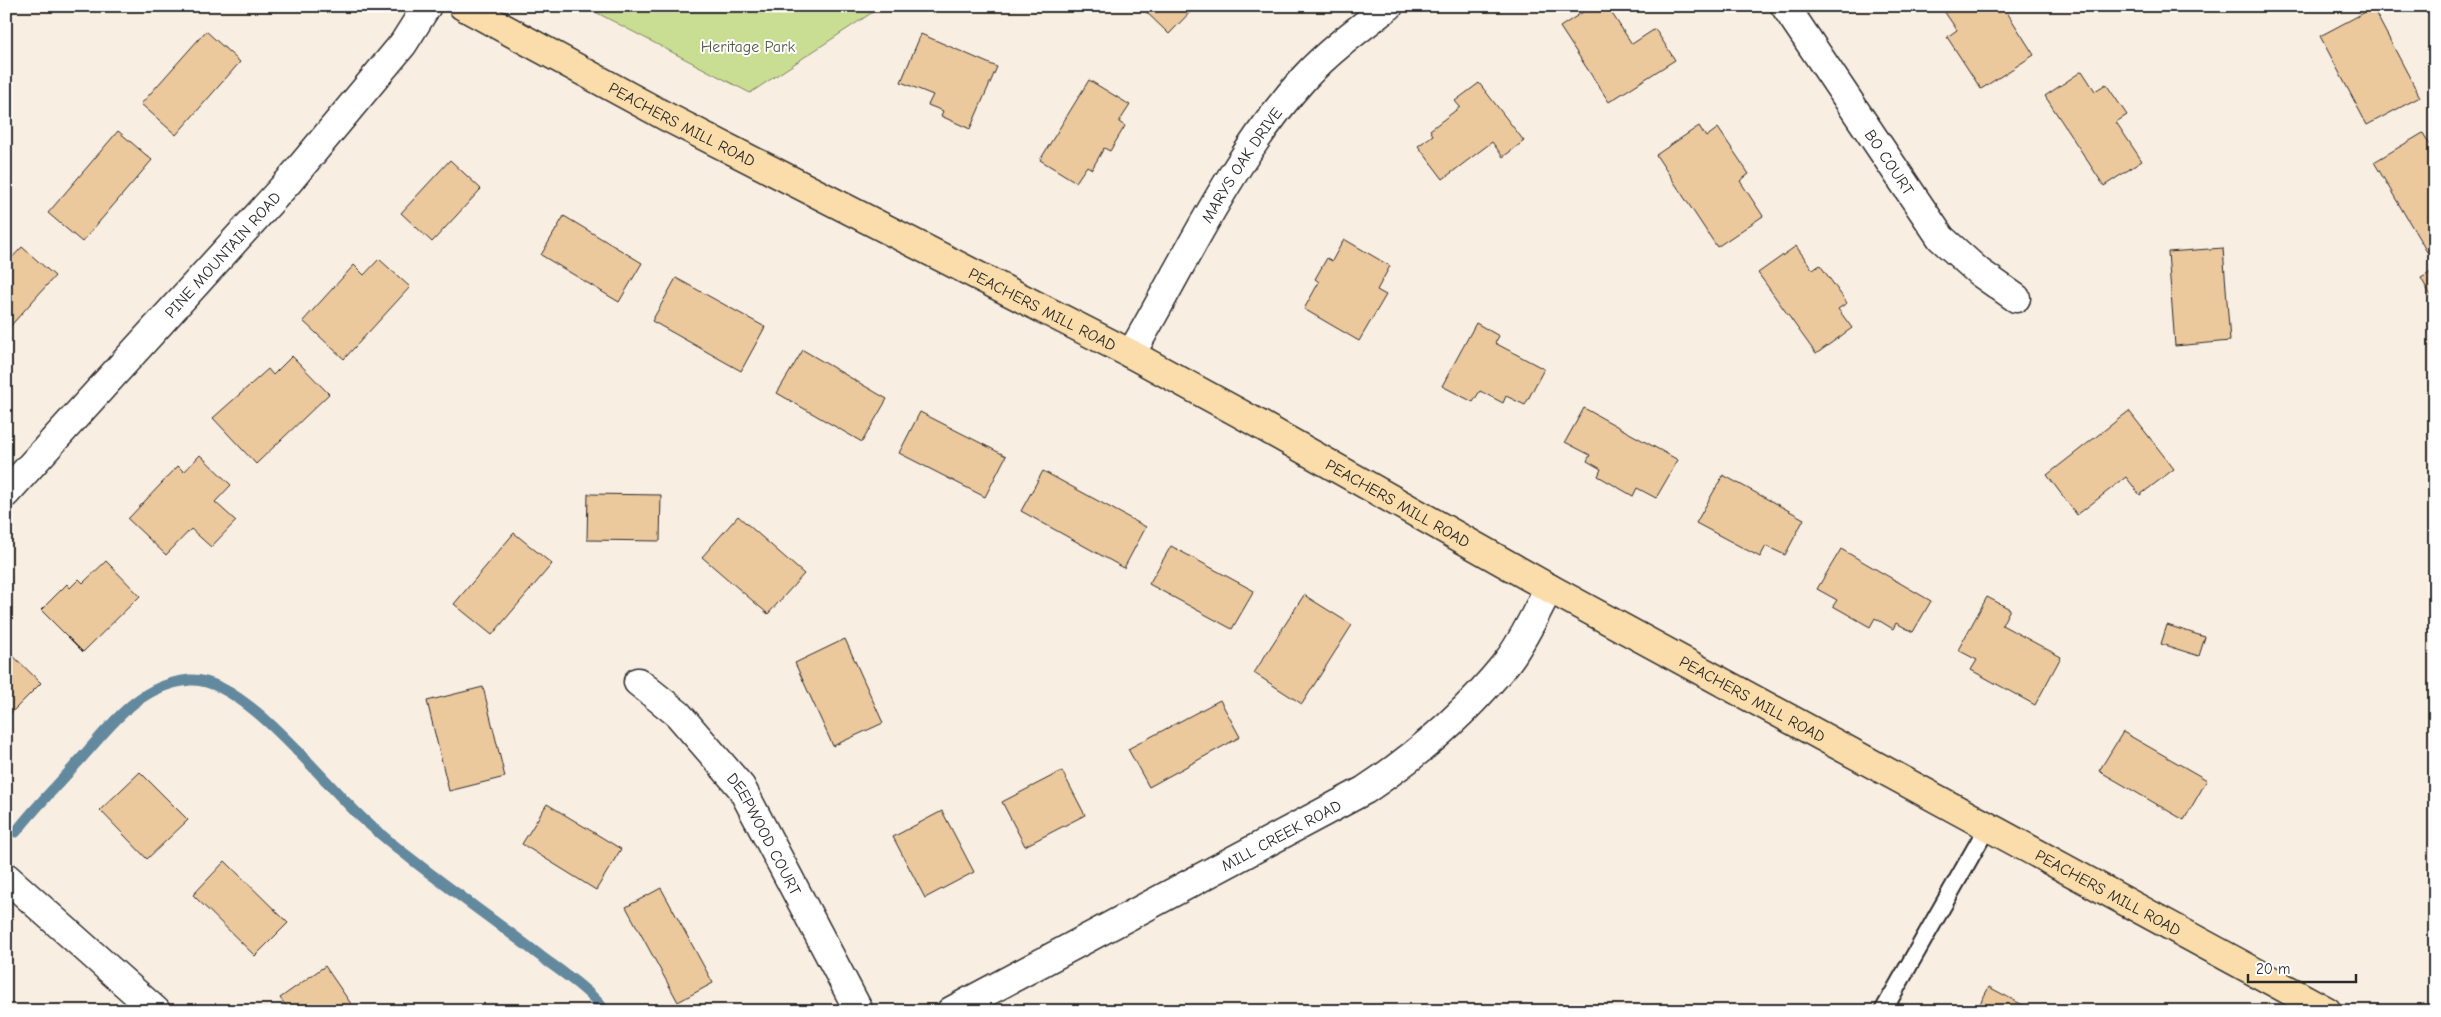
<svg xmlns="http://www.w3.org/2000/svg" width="2441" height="1017" viewBox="0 0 2441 1017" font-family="'Comic Neue',sans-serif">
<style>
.green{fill:#cade93;stroke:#7a845f}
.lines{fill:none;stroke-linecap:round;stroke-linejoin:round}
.stream{stroke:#64899e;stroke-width:11}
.building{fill:#ecc89d;stroke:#2b2b2b}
.lane-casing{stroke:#2b2b2b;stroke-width:20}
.street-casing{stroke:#2b2b2b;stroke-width:31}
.primary-casing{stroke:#2b2b2b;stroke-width:31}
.lane{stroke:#fff;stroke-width:16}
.street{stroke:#fff;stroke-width:28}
.primary{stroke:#faddab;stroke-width:28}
.labels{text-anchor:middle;stroke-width:4;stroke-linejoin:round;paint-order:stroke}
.park-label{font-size:16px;fill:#535845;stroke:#fff}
.street-label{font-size:16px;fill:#2b2b2b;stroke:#fff}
</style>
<rect width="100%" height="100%" fill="#f9eee2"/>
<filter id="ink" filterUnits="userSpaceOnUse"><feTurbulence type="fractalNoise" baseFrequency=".02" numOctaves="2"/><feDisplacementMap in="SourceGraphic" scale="10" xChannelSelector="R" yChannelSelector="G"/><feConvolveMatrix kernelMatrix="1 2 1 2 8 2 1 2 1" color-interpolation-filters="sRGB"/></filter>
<g filter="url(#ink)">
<!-- green -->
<path class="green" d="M584 6H882L750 93Z"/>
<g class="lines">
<!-- stream -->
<path class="stream" d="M16 832C35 807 57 786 78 762 111 726 137 685 190 680 243 676 324 784 362 818 419 869 483 911 543 958 562 972 592 992 605 1011"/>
</g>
<!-- building -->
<path class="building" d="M1140 6H1196L1169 34Z
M1592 6H1607L1632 44 1655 29 1675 60 1609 102 1560 27Z
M1952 6H2003L2034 55 1981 89 1947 37 1957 30 1944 11Z
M2373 8 2420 97 2367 125 2320 36Z
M206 31 240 62 176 135 141 104Z
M921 34 997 67 970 129 941 116 943 111 928 105 933 95 901 82Z
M2082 71 2095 91 2106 84 2127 115 2116 122 2142 161 2104 186 2045 96Z
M1089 80 1130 105 1119 122 1125 126 1110 151 1104 148 1092 169 1087 166 1076 182 1040 160Z
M1479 83 1524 141 1503 157 1492 142 1443 179 1418 146 1433 135 1430 130 1460 107 1455 101Z
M1699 126 1706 137 1718 128 1749 174 1740 181 1763 216 1717 247 1656 155Z
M118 131 152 160 82 242 48 213Z
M2423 133 2435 153V247L2427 252 2374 162Z
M450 160 481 189 432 242 401 213Z
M564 216 642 263 619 302 541 255Z
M1344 239 1390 266 1377 290 1386 295 1359 341 1304 309 1319 282 1315 279 1327 258 1332 261Z
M1796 246 1813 270 1820 265 1847 303 1838 309 1852 328 1816 354 1758 273Z
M22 247 55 276 6 331V264Z
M2223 248 2230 341 2175 346 2168 252Z
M379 259 410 287 344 359 303 321 354 265 364 275Z
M2435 270V303L2421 278Z
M676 278 765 327 741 371 652 321Z
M1476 323 1499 336 1495 343 1544 369 1525 405 1506 396 1503 403 1480 391 1473 402 1442 386Z
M803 350 887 399 862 442 777 393Z
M292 356 329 394 256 464 213 418 268 369 273 375Z
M1584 408 1678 460 1656 498 1637 488 1633 496 1598 476 1601 469 1587 461 1590 455 1565 442Z
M2129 411 2174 469 2140 495 2126 477 2077 515 2047 475Z
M920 412 1006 456 985 497 899 453Z
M200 455 231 485 215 502 236 521 211 547 191 529 166 555 128 519 178 466 184 472Z
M1043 471 1146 527 1124 568 1021 511Z
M1723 475 1804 519 1785 555 1766 546 1760 557 1696 523Z
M588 494 661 495 660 541 587 540Z
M738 516 804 574 768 614 702 557Z
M514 533 552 564 492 635 454 604Z
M1171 546 1254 591 1232 629 1149 584Z
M1841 549 1931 601 1913 632 1896 623 1893 629 1875 618 1870 627 1833 606 1837 600 1817 589Z
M106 561 140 596 83 652 41 610 67 584 70 588 79 579 83 583Z
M1304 595 1352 625 1302 704 1254 673Z
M1987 597 2010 609 2002 625 2061 657 2035 705 1971 670 1977 660 1958 650Z
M2167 625 2205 637 2199 656 2161 644Z
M845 639 883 723 833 746 795 663Z
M8 651 41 683 6 718V652Z
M483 687 505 777 449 791 427 701Z
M1220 700 1240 737 1149 787 1128 749Z
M2123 732 2207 780 2184 820 2099 771Z
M1062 771 1085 815 1025 846 1002 802Z
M140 772 188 820 147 859 100 810Z
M547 804 621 849 596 890 522 844Z
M942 811 974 872 925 898 893 837Z
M225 861 288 923 255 956 193 895Z
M661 888 713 983 678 1002 626 907Z
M325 966 356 1011H290L280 998Z
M1989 987 2034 1011H1976Z"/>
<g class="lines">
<defs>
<path id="lane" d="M1883 1011 1988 826"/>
<g id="street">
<path id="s1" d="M1785 6 1941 238 1979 272 2016 298"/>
<path id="s2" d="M1131 354C1185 261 1232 158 1305 77 1329 51 1360 28 1389 6"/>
<path id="s3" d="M6 493 289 181 403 44 427 6"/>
<path id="s4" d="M638 682 678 714 741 787 859 1011"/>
<path d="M6 877 156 1011"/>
<path id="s5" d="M951 1011 1365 790C1419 754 1467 712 1507 662 1524 640 1536 612 1549 588"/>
</g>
<g id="primary">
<path id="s6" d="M463 6 665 116 1131 354 1241 414 1549 588 2327 1011"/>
</g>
</defs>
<!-- lane casing -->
<use href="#lane" class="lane-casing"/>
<!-- street casing -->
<use href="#street" class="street-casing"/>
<!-- primary casing -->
<use href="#primary" class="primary-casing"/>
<!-- lane -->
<use href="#lane" class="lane"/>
<!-- street -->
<use href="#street" class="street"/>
<!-- primary -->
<use href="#primary" class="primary"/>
</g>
</g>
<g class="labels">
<!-- park labels -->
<g class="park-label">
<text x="748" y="52">Heritage Park</text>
</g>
<!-- street labels -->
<g class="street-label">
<text dy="6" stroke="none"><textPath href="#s6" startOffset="249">PEACHERS MILL ROAD</textPath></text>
<text dy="6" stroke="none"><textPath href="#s1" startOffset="188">BO COURT</textPath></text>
<text dy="6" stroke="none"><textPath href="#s2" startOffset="219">MARYS OAK DRIVE</textPath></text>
<text dy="6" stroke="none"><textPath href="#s3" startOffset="322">PINE MOUNTAIN ROAD</textPath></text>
<text dy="6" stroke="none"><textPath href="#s6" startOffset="654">PEACHERS MILL ROAD</textPath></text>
<text dy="6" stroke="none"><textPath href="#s6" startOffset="1059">PEACHERS MILL ROAD</textPath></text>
<text dy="6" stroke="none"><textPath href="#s6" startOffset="1464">PEACHERS MILL ROAD</textPath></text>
<text dy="6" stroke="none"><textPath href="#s4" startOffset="200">DEEPWOOD COURT</textPath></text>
<text dy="6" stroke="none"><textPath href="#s5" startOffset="374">MILL CREEK ROAD</textPath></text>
<text dy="6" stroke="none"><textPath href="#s6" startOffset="1869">PEACHERS MILL ROAD</textPath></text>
</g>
</g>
<!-- margin -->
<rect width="2441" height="1017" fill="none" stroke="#fff" stroke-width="25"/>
<rect x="12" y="12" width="2416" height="992" fill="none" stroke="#2b2b2b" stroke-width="2" filter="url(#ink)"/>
<!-- scale -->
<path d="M2248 974v8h108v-8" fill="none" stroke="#2b2b2b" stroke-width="2.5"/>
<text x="2256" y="974" font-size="15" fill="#2b2b2b" stroke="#ffffff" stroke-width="4" paint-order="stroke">20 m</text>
</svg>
